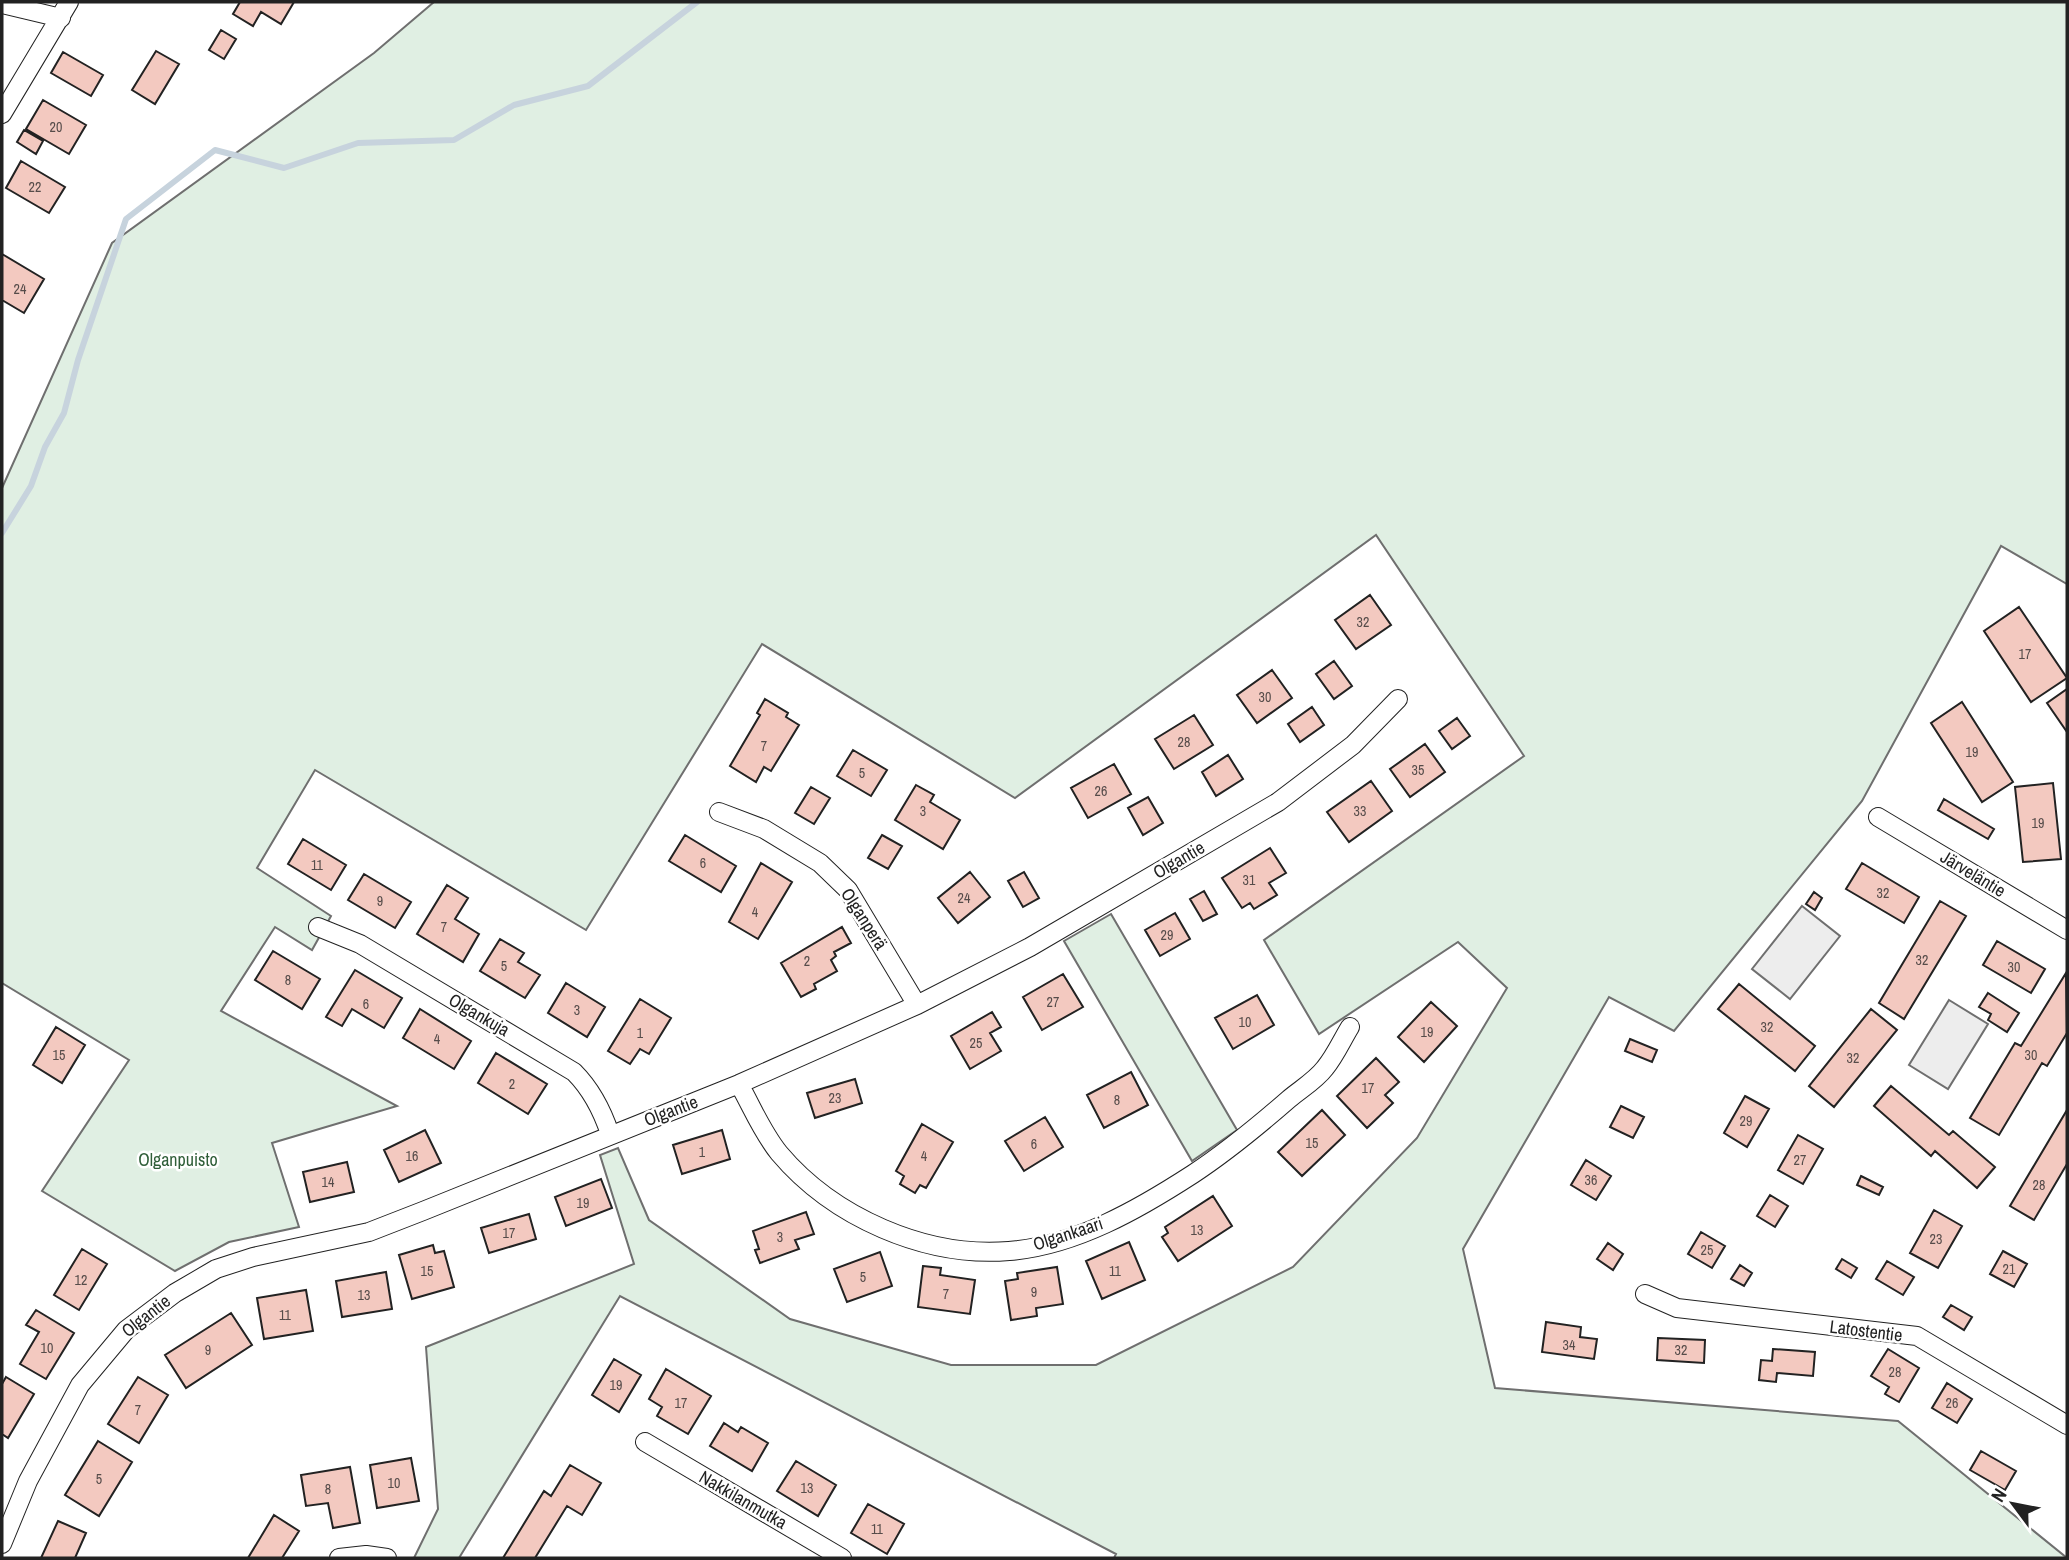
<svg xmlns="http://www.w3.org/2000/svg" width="2069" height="1560" viewBox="0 0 2069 1560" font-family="'Archivo Narrow',sans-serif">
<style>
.green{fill:#e0efe3;stroke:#6f6f6f;stroke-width:2}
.parking{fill:#ededed;stroke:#6f6f6f;stroke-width:2}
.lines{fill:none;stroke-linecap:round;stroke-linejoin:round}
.stream{stroke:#c7d3dd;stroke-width:6}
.building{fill:#f3c9c0;stroke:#222;stroke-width:2}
.minor-casing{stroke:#222;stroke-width:20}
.minor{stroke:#fff;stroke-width:18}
.labels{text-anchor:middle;stroke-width:5;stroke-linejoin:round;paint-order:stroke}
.number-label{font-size:14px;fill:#564c4a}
.street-label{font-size:18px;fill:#222;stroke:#fff}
.park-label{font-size:18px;fill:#2f5e38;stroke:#fff}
</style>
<rect width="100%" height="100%" fill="#fff"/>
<!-- green -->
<path class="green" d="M434 2H2067V584L2001 546 1862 801 1674 1031 1609 997 1463 1249 1495 1388 1898 1421 2067 1558H1114L1116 1554 620 1296 459 1558H414L438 1509 426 1347 634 1264 600 1155 618 1148 649 1220 790 1319 951 1365H1096L1293 1267 1417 1138 1507 988 1458 942 1319 1034 1264 940 1524 756 1376 535 1015 798 762 644 586 930 315 770 257 868 331 916 312 950 275 927 221 1011 397 1106 272 1143 299 1227 229 1242 175 1271 42 1191 129 1060 2 983V488L112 243 374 53Z
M1111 914 1237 1130 1192 1161 1064 941Z"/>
<!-- parking -->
<path class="parking" d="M1802 906 1840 936 1790 999 1752 969Z
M1949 1000 1988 1024 1948 1089 1909 1065Z"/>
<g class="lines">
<!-- stream -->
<path class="stream" d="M2 533 31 486 45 447 64 413 78 360 126 219 215 150 284 168 358 143 454 140 514 105 588 86 697 2"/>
</g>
<!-- building -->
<path class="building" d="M240 2H294L281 24 261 12 253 26 233 14Z
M221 30 236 39 224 59 209 50Z
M156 51 179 64 155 104 132 90Z
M63 52 103 75 91 96 51 73Z
M43 100 86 125 69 154 26 129Z
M24 130 43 141 36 154 17 142Z
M21 161 65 187 49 213 6 188Z
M2 254 44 279 24 313 2 300Z
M1370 595 1391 625 1356 649 1335 620Z
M2019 607 2067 678 2031 702 1984 631Z
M1334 661 1352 686 1334 699 1316 674Z
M1272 670 1292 698 1257 723 1237 695Z
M2067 689V732L2047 703Z
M765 699 788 713 786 717 799 725 771 771 764 767 756 782 730 766 760 715 757 713Z
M1962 702 2013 782 1982 802 1931 723Z
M1312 707 1324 725 1300 742 1288 724Z
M1194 715 1213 745 1174 769 1155 739Z
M1457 718 1470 736 1452 749 1439 731Z
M1425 744 1445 772 1410 797 1390 769Z
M853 750 887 770 871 796 837 776Z
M1228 755 1243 779 1216 796 1202 772Z
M1114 764 1131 794 1088 818 1071 788Z
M1371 781 1392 811 1349 842 1327 812Z
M2053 783 2061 859 2023 862 2015 787Z
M916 785 934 795 930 802 960 820 943 849 895 820Z
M811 787 830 798 814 824 795 813Z
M1148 797 1163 823 1143 835 1128 808Z
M1944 799 1994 829 1988 839 1938 810Z
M685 835 736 866 721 892 669 861Z
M882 835 902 846 888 869 868 858Z
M303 839 346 865 331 890 288 864Z
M1270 848 1286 873 1269 883 1277 895 1254 909 1250 903 1242 908 1222 878Z
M761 863 792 882 758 939 729 922Z
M1862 863 1919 897 1904 923 1846 889Z
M970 872 990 897 958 923 938 898Z
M1024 872 1039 898 1023 907 1008 881Z
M364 874 411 902 395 928 348 900Z
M447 885 468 898 455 919 479 934 463 962 417 934Z
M1204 891 1217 914 1203 921 1190 899Z
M1814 892 1822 898 1815 910 1806 904Z
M1940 901 1966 916 1904 1019 1879 1003Z
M1175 913 1190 939 1160 956 1145 930Z
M842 927 851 943 834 952 836 956 831 960 837 971 814 984 816 989 801 997 781 963Z
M500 939 524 953 518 962 540 975 525 998 480 971Z
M1997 941 2045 969 2031 993 1983 965Z
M273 951 320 979 302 1009 255 980Z
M355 970 402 998 384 1028 352 1009 342 1026 326 1017Z
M2066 973 2067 1033 2047 1066 2042 1063 1999 1135 1970 1118 2015 1043 2021 1046Z
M1063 974 1083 1007 1042 1030 1023 997Z
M566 983 605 1007 587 1037 548 1013Z
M1739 984 1815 1046 1795 1071 1718 1009Z
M1988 993 2019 1013 2007 1032 1988 1020 1991 1014 1979 1007Z
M1257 995 1274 1025 1233 1049 1215 1018Z
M640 999 671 1018 649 1054 640 1049 630 1064 608 1051Z
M1431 1002 1457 1026 1424 1062 1398 1037Z
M420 1009 471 1041 454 1069 403 1038Z
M1871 1009 1897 1030 1834 1107 1809 1086Z
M992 1012 1001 1027 990 1033 1001 1051 970 1069 951 1036Z
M56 1027 85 1045 62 1083 33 1065Z
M1630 1039 1657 1050 1652 1062 1625 1051Z
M496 1053 547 1084 528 1114 478 1083Z
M1376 1058 1399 1082 1385 1095 1393 1103 1367 1128 1337 1096Z
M1131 1072 1148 1105 1104 1128 1087 1095Z
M855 1079 862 1103 815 1118 807 1093Z
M1891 1086 1949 1135 1953 1131 1995 1167 1977 1188 1935 1151 1931 1156 1874 1106Z
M1745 1096 1769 1109 1747 1147 1724 1133Z
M1621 1106 1644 1117 1633 1138 1610 1127Z
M1322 1110 1345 1135 1302 1176 1278 1152Z
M2067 1110V1164L2034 1220 2010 1206Z
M1045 1117 1063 1147 1024 1171 1005 1141Z
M922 1124 953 1142 926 1188 920 1185 915 1193 900 1184 904 1176 896 1171Z
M425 1130 441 1163 399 1182 384 1150Z
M722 1130 730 1159 682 1174 673 1145Z
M1798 1135 1823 1149 1803 1184 1778 1170Z
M1586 1160 1611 1176 1596 1200 1571 1185Z
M347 1162 354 1192 310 1202 303 1172Z
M1861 1176 1883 1187 1879 1195 1857 1185Z
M601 1179 612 1208 566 1226 555 1197Z
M1770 1195 1788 1206 1775 1227 1757 1216Z
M1213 1196 1232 1226 1178 1261 1162 1237 1168 1233 1165 1227Z
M1934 1210 1962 1226 1938 1268 1910 1253Z
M806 1212 814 1234 795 1240 799 1249 760 1263 755 1250 759 1249 753 1231Z
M529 1214 536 1239 489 1253 481 1228Z
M1701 1232 1725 1246 1712 1268 1688 1254Z
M1129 1242 1145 1280 1102 1299 1086 1261Z
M1608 1243 1623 1254 1613 1270 1597 1259Z
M433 1245 435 1253 444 1251 454 1287 412 1299 399 1255Z
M82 1249 107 1264 79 1310 54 1295Z
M2003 1251 2027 1264 2014 1287 1990 1274Z
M880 1252 892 1286 847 1302 834 1269Z
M1842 1259 1857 1268 1851 1278 1836 1269Z
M1887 1261 1914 1277 1903 1295 1876 1279Z
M1740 1265 1752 1273 1744 1286 1731 1279Z
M923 1266 941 1268 940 1275 975 1280 970 1314 918 1307Z
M1057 1267 1063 1304 1036 1308 1037 1316 1011 1320 1005 1281 1018 1279 1017 1273Z
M386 1272 392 1309 342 1317 336 1281Z
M306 1290 313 1331 264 1339 257 1298Z
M1951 1305 1972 1317 1964 1330 1943 1317Z
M36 1310 74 1333 46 1379 20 1364 39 1332 26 1325Z
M231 1313 252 1345 186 1388 165 1355Z
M1546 1322 1581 1327 1580 1337 1597 1339 1594 1359 1542 1352Z
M1658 1338 1705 1340 1704 1363 1657 1360Z
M1773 1349 1815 1352 1813 1376 1777 1373 1776 1382 1759 1380 1761 1360 1772 1361Z
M1888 1349 1919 1368 1899 1402 1885 1394 1889 1387 1871 1376Z
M614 1359 641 1375 619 1412 592 1395Z
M666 1369 711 1396 688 1434 657 1416 662 1407 649 1399Z
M6 1377 34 1394 8 1438 2 1434V1384Z
M138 1377 168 1395 139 1443 108 1424Z
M1947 1383 1972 1399 1957 1423 1932 1408Z
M724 1423 738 1432 741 1427 768 1443 752 1471 710 1446Z
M98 1441 132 1462 99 1516 65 1495Z
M1981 1451 2016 1471 2005 1490 1970 1470Z
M411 1458 419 1501 377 1508 370 1465Z
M796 1461 836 1485 818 1516 777 1491Z
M570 1465 601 1483 582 1515 567 1506 535 1558H503L544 1491 551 1496Z
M350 1467 360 1523 333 1528 328 1503 306 1506 301 1475Z
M868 1504 904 1524 887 1554 851 1533Z
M274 1515 299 1531 282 1558H248Z
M58 1521 86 1533 75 1558H41Z"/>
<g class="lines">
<defs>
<path id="minor" d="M2 4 61 18
M2 114 69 2
M719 812 764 829 820 863 848 890 917 1005
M1878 817 2067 930
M318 927 360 944 574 1072C592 1090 602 1110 610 1134
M739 1084C752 1107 762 1132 779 1153 833 1217 925 1258 1009 1251 1075 1246 1139 1209 1193 1174 1228 1151 1258 1126 1289 1099 1301 1089 1316 1080 1325 1068 1335 1056 1342 1040 1350 1027
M1645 1294 1677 1308 1917 1336 2067 1425
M645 1442 842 1558
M2 1544 28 1481 80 1385 126 1330 175 1293 216 1269 253 1257 369 1232 423 1211 739 1084 917 1005 1030 947 1278 802 1353 745 1398 699
M339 1558 366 1555 387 1558"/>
</defs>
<!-- minor casing -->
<use href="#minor" class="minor-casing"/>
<!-- minor -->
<use href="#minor" class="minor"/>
</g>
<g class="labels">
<!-- number labels -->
<g class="number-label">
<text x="56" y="132">20</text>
<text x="35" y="192">22</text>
<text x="20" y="294">24</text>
<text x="1363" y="627">32</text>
<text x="2025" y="659">17</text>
<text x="1265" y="702">30</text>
<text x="1184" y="747">28</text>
<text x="764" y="751">7</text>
<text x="1972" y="757">19</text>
<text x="1418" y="775">35</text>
<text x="862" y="778">5</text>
<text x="1101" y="796">26</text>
<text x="923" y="816">3</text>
<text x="1360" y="816">33</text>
<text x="2038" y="828">19</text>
<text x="703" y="868">6</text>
<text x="317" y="870">11</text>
<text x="1249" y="885">31</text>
<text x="1883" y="898">32</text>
<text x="964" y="903">24</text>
<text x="380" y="906">9</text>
<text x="755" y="917">4</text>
<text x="444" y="932">7</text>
<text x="1167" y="940">29</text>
<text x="1922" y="965">32</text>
<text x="807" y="966">2</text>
<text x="504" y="971">5</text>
<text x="2014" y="972">30</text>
<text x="288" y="985">8</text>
<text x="1053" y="1007">27</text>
<text x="366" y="1009">6</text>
<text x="577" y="1015">3</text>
<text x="1245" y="1027">10</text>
<text x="1767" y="1032">32</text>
<text x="1427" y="1037">19</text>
<text x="640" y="1038">1</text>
<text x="437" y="1044">4</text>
<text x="976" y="1048">25</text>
<text x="59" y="1060">15</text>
<text x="2031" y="1060">30</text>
<text x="1853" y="1063">32</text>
<text x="512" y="1089">2</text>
<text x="1368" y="1093">17</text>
<text x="835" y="1103">23</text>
<text x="1117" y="1105">8</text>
<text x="1746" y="1126">29</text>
<text x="1312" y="1148">15</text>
<text x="1034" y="1149">6</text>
<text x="702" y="1157">1</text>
<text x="412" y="1161">16</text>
<text x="924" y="1161">4</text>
<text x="1800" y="1165">27</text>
<text x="1591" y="1185">36</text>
<text x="328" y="1187">14</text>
<text x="2039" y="1190">28</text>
<text x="583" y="1208">19</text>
<text x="1197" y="1235">13</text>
<text x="509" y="1238">17</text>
<text x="780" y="1242">3</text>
<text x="1936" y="1244">23</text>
<text x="1707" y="1255">25</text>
<text x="2009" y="1274">21</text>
<text x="427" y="1276">15</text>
<text x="1115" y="1276">11</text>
<text x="863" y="1282">5</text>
<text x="81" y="1285">12</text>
<text x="1034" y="1297">9</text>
<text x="946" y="1299">7</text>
<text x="364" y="1300">13</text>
<text x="285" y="1320">11</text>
<text x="1569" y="1350">34</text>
<text x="47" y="1353">10</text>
<text x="208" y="1355">9</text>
<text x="1681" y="1355">32</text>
<text x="1895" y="1377">28</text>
<text x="616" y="1390">19</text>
<text x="681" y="1408">17</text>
<text x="1952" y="1408">26</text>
<text x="138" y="1415">7</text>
<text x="99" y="1484">5</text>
<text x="394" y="1488">10</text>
<text x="807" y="1493">13</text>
<text x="328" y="1494">8</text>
<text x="877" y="1534">11</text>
</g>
<!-- street labels -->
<g class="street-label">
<text transform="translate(1179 860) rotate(-30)" y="6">Olgantie</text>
<text transform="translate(1973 874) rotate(31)" y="6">Järveläntie</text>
<text transform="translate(864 919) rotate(57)" y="6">Olganperä</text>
<text transform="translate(479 1015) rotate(30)" y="6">Olgankuja</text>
<text transform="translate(671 1111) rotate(-21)" y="6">Olgantie</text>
<text transform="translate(1068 1234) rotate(-18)" y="6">Olgankaari</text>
<text transform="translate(146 1316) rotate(-38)" y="6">Olgantie</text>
<text transform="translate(1866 1331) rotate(7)" y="6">Latostentie</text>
<text transform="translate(743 1500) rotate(30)" y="6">Nakkilanmutka</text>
</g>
<!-- park labels -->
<g class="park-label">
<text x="178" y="1166">Olganpuisto</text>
</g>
</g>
<!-- border -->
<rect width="2069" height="1560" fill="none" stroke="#222222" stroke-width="7"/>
<!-- north arrow -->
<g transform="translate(2013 1504) rotate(302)" stroke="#ffffff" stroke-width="5" paint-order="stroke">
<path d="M0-5L12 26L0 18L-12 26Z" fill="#222222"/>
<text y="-10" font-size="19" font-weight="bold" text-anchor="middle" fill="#222222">N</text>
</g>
</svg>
